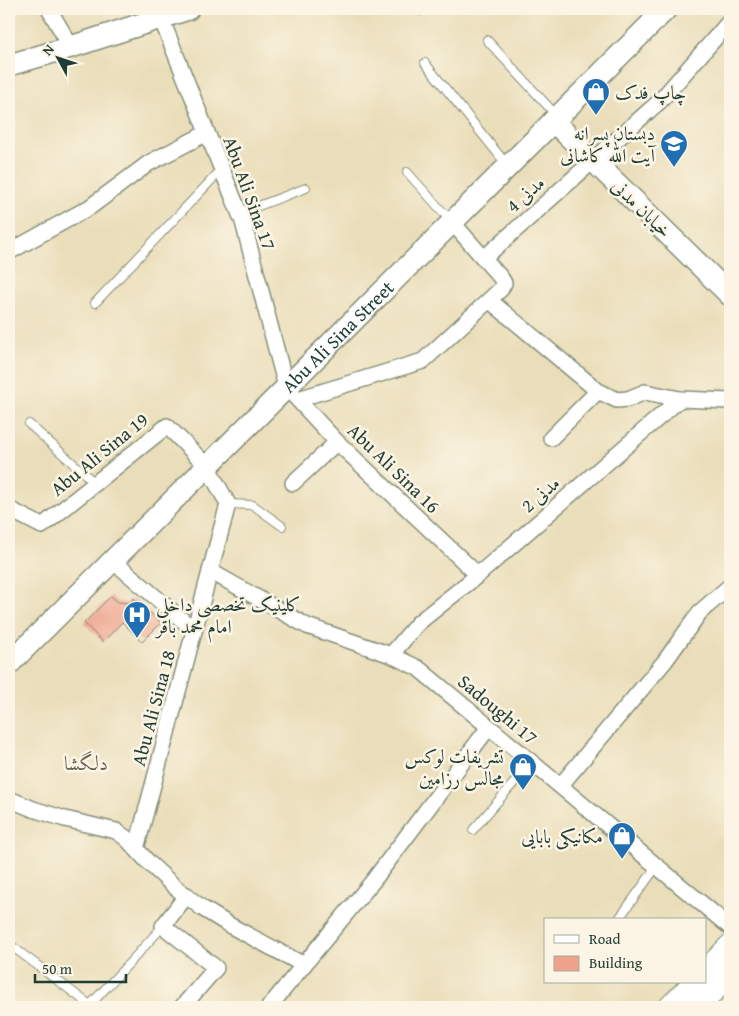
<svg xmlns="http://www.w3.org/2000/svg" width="739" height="1016" viewBox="0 0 739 1016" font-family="'Gentium Book Plus',Amiri,serif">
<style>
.building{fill:#eea28c}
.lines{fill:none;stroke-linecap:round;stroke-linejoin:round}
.lane-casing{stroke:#848e77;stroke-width:10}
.street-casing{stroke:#848e77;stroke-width:18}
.secondary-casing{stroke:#848e77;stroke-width:24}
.primary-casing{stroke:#848e77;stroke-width:26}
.lane{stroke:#fff;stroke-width:8}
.street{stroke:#fff;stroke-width:15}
.secondary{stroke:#fff;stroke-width:21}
.primary{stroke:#fff;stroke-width:24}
.labels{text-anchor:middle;stroke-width:5;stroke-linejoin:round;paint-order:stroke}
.poi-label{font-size:19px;fill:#1f3d34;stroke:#fcf5e5;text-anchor:end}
.street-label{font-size:19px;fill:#1f3d34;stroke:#fcf5e5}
.neighbourhood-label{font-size:20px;fill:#676053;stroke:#fcf5e5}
</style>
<rect width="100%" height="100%" fill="#fcf5e5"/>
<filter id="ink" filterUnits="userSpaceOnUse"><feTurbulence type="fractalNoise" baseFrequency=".02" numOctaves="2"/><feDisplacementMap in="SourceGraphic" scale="10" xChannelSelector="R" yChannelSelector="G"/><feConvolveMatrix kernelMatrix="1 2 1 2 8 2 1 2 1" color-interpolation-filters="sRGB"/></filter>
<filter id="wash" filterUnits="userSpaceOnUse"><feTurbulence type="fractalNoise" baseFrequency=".0096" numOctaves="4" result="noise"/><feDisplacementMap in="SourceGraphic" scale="20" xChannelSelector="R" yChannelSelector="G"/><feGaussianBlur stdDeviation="1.12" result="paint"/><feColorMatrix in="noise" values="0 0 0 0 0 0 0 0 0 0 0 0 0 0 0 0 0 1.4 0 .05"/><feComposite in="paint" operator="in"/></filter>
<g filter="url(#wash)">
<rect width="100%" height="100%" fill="#eadeba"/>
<g id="blocks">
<!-- building -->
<path class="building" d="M111 596 118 602 129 603 134 598 161 623 142 642 122 622 103 642 84 623Z"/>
</g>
</g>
<g filter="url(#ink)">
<use href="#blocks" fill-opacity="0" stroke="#848e77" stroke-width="1"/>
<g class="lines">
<defs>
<path id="lane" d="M418 9 420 11
M643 9 653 19
M487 40 556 115
M425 63 507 165
M407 172 451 221
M240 213 306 188
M95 303 222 169
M29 424 95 483
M228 504 253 505 282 526
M473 830 531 763
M618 920 657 866
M9 944 90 1005 134 958 163 926"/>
<path id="street" d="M49 9 71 47
M161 18 243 222 286 387 337 442 478 575
M9 252 90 207 149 163 207 133
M484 258 660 101 730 21
M489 300 598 391 617 400 628 399 645 392 680 399
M298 399 423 361 501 289 504 283 501 278 452 222
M551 438 598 391
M293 483 337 442
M9 509 42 526 167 426 207 466 228 504 136 849
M112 560 194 630
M210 571 307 626 391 655 418 668 730 927
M391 655 418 623 478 575 680 399 730 401
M560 786 665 661 700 612 730 586
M9 799 33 809 65 819 116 831 126 838 150 864 175 887 202 908 231 926 304 965
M182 1007 216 968 163 926 187 895
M269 1007 373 881 489 727"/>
<g id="secondary">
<path d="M9 65 71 47 188 9"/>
<path d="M553 121 730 295"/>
<path id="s1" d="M9 664 666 9"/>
</g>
<path id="primary" d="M705 973 730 947
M671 1007 696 982
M697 1007 730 973"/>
</defs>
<!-- lane casing -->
<use href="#lane" class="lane-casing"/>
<!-- street casing -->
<use href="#street" class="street-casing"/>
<!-- secondary casing -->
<use href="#secondary" class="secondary-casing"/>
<!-- primary casing -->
<use href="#primary" class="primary-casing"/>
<!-- lane -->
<use href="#lane" class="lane"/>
<!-- street -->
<use href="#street" class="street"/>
<!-- secondary -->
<use href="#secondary" class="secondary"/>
<!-- primary -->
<use href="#primary" class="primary"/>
</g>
</g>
<!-- icons -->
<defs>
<symbol id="shop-pin" viewBox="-11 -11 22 30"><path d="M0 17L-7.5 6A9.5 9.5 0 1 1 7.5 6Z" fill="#1f6fb2" stroke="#fcf5e5"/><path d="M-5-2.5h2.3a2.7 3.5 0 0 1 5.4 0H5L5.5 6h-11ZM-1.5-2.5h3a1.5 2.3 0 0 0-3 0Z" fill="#fff"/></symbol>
<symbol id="school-pin" viewBox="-11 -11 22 30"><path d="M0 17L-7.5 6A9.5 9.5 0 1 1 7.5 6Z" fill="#1f6fb2" stroke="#fcf5e5"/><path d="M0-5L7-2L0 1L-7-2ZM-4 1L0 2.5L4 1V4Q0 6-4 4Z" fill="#fff"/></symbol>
<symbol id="hospital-pin" viewBox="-11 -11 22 30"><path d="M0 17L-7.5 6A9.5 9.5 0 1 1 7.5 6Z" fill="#1f6fb2" stroke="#fcf5e5"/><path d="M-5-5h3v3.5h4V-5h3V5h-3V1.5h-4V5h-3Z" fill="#fff"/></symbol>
</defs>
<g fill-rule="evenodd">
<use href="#shop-pin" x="580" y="76" width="32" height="43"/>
<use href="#school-pin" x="658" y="128" width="32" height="43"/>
<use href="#hospital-pin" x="121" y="599" width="32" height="43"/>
<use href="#shop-pin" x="507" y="751" width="32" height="43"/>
<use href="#shop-pin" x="606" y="820" width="32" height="43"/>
</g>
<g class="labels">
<!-- poi labels -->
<g class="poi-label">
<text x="615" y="99" text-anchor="start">چاپ فدک</text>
<text x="655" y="140">دبستان پسرانه<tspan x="655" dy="22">آیت الله کاشانی</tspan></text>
<text x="156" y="611" text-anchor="start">کلینیک تخصصی داخلی<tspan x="156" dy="22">امام محمد باقر</tspan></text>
<text x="504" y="763">تشریفات لوکس<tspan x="504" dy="22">مجالس رزامین</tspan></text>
<text x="603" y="843">مکانیکی بابایی</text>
</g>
<!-- street labels -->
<g class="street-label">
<text transform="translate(250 193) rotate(70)" y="7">Abu Ali Sina 17</text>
<text transform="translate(525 194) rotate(-42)" y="7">مدنی 4</text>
<text transform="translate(642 208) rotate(44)" y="7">خیابان مدنی</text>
<text dy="7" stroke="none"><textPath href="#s1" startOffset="464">Abu Ali Sina Street</textPath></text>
<text transform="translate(99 454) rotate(-39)" y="7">Abu Ali Sina 19</text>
<text transform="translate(394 468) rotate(44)" y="7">Abu Ali Sina 16</text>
<text transform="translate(540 494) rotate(-41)" y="7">مدنی 2</text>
<text transform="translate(153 708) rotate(-75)" y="7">Abu Ali Sina 18</text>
<text transform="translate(498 709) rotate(40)" y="7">Sadoughi 17</text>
</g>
<!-- neighbourhood labels -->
<g class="neighbourhood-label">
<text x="86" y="770">دلگشا</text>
</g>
</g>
<!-- margin -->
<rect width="739" height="1016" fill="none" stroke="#fcf5e5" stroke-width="30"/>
<!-- legend -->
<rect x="544" y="918" width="162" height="65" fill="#fcf5e5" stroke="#a4ab9e"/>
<rect x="554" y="935" width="25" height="8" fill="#ffffff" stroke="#a4ab9e"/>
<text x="589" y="944" font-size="15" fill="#1f3d34">Road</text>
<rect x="554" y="956" width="25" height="15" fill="#eea28c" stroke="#a4ab9e"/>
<text x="589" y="968" font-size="15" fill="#1f3d34">Building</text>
<!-- north arrow -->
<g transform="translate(58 58) rotate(310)" stroke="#fcf5e5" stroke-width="4" paint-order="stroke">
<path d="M0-4L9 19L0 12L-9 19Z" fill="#1f3d34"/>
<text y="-8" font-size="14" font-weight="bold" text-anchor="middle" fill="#1f3d34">N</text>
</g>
<!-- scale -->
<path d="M35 974v8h91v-8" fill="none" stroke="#1f3d34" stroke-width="2.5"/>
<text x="42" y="974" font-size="15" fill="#1f3d34" stroke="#fcf5e5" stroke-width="4" paint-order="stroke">50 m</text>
</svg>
